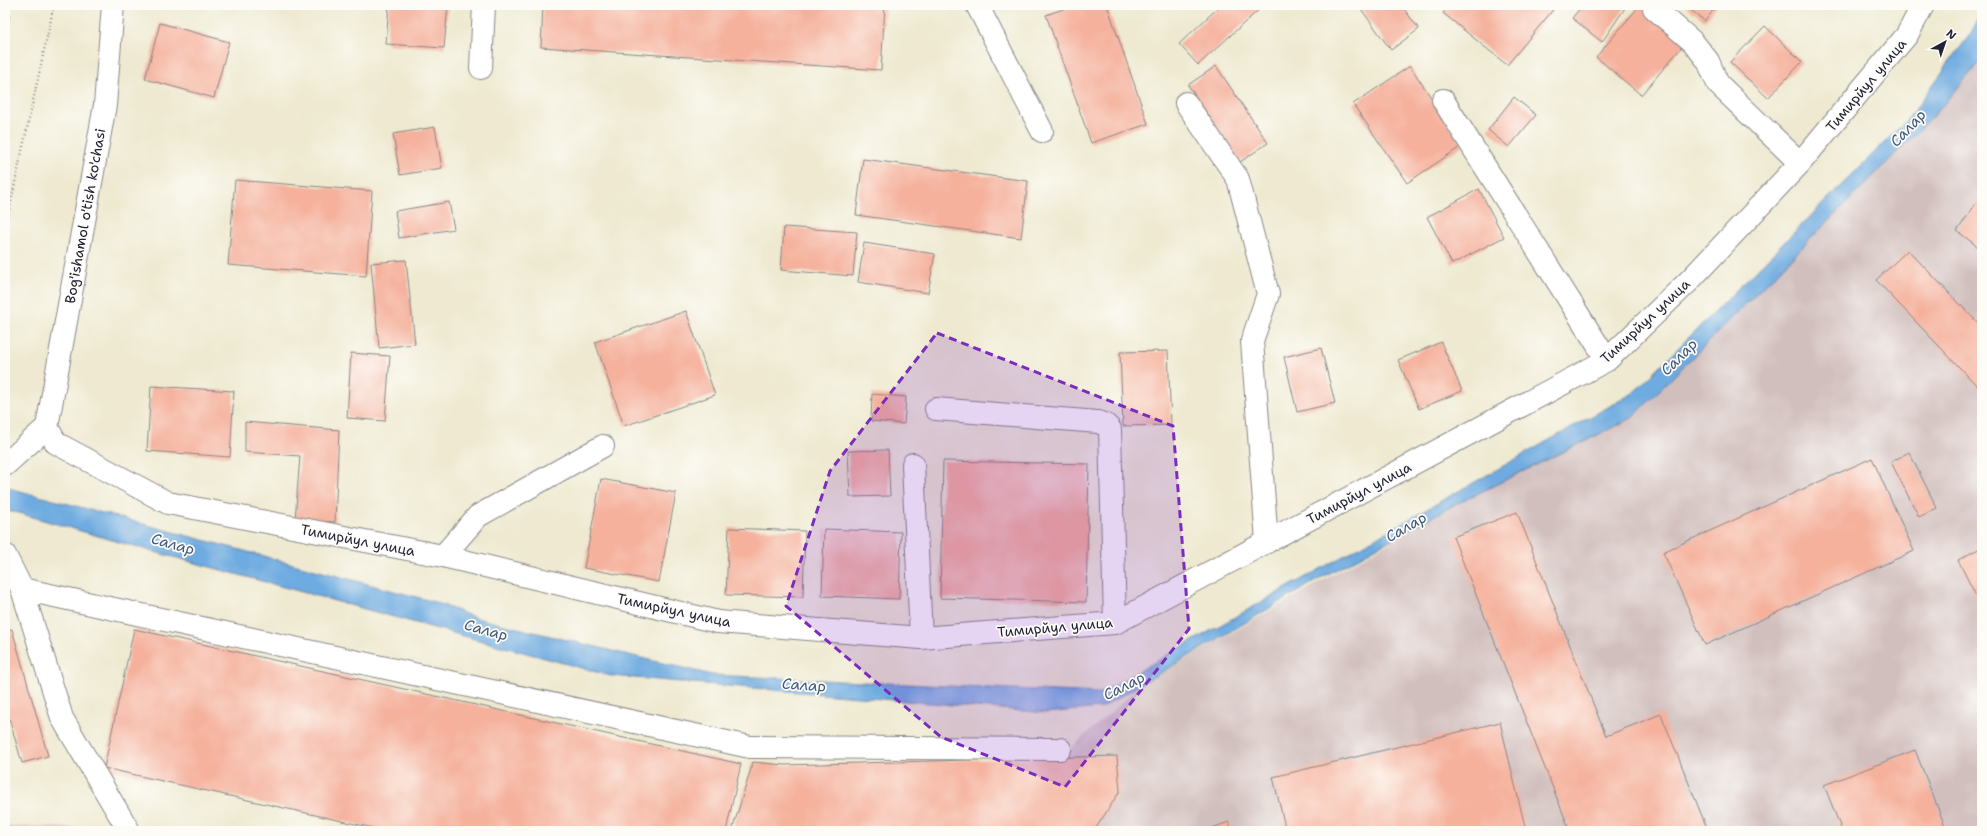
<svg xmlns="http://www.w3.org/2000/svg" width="1987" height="836" viewBox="0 0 1987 836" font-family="'Shantell Sans',sans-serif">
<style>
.industrial{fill:#d1bfbe}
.water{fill:#6eabe0;stroke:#48668e}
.building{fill:#f5b19c}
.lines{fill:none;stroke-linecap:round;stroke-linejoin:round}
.minor-casing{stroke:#888686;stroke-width:24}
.path{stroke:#888686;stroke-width:2.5;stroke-dasharray:1 3;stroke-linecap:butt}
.minor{stroke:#fff;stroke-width:22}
.rail{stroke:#22223b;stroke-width:3;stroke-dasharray:6 3;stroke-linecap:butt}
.marked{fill:#7b2cbf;fill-opacity:0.2;stroke:#7b2cbf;stroke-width:3;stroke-dasharray:8 5;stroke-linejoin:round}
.labels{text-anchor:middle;stroke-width:3.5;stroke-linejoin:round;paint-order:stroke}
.street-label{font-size:14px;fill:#22223b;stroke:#fdfcf7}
.water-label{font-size:15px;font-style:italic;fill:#40597d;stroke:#fdfcf7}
</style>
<rect width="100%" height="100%" fill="#fdfcf7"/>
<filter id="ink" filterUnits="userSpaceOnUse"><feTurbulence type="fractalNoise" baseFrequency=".025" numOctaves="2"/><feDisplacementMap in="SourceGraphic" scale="8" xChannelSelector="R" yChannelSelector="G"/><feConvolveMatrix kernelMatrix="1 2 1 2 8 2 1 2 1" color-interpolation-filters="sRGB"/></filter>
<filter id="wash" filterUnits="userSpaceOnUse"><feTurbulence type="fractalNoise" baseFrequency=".012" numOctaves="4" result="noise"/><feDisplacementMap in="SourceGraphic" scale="16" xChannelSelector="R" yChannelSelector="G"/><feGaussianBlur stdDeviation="0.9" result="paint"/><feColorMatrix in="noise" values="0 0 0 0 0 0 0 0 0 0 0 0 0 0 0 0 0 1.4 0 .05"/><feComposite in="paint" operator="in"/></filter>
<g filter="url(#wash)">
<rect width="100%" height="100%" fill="#eee9d0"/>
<!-- industrial -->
<path class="industrial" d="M1982 48V831H977L1144 683 1629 405Z
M7 826 174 830 176 831H8Z"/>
<!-- water -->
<path class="water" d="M1982 12V59L1938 111 1632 418 1450 507 1321 578 1101 708 1046 713 611 676 129 545 19 513 5 511V487L435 602 476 618 712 675 1100 693 1633 393 1907 120 1971 33Z"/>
<g id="blocks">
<!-- building -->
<path class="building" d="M389 5H448L444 48 386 44Z
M543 5H885L881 70 541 47Z
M1074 5H1107L1148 124 1091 143 1046 15Z
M1221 5H1264L1198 65 1179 44Z
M1358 5H1401L1419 29 1391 50Z
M1450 5H1557L1507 65 1443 13Z
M1583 5H1627L1602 42 1572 18Z
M1640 5H1642L1686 42 1641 95 1596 57Z
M1684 5H1717L1705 21Z
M160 23 229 42 214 98 145 79Z
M1765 26 1802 62 1768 98 1730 62Z
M1216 66 1268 143 1240 162 1188 85Z
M1410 66 1463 145 1407 183 1353 104Z
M1514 97 1536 115 1509 147 1488 130Z
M435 127 442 168 400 175 393 134Z
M863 159 1028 181 1021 238 856 215Z
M235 180 372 191 366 276 228 265Z
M1479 189 1504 237 1452 264 1427 217Z
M449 202 454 229 399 238 395 211Z
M1977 202 1982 206V250L1957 231Z
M784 227 857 232 853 276 781 270Z
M864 243 935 254 928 293 858 282Z
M1908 250 1982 327V391L1876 280Z
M406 260 415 344 379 348 371 263Z
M686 311 715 395 624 426 595 342Z
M1441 342 1462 391 1419 409 1398 360Z
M1321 348 1335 403 1297 412 1284 357Z
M1168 351 1171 425 1123 426 1120 352Z
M351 353 390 356 385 421 347 418Z
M151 386 234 391 230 457 147 451Z
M872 394 906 397 904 424 871 421Z
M245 422 339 430 335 522 295 520 300 456 245 452Z
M888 450 890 496 850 497 848 451Z
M1909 452 1937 508 1919 517 1891 462Z
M1872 458 1914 551 1705 645 1663 552Z
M943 461 1089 464 1086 602 940 598Z
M601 479 676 493 659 582 584 568Z
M1517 512 1606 736 1661 714 1708 831H1570L1453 537Z
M729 528 805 531 803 597 726 595Z
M824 529 901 532 899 599 822 596Z
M1982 547V608L1958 560Z
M12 629 48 756 22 763 5 704V630Z
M134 629 741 764 726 831H387L104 768Z
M1500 722 1526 831H1286L1273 777Z
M1915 750 1947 831H1842L1824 785Z
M1117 756 1120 791 1094 831H732L753 762 784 765Z
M1229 822 1232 831H1203Z"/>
</g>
</g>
<g filter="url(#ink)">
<use href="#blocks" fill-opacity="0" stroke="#888686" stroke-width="1"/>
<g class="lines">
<defs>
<path id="minor" d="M977 5 1042 131
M1654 8 1693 42 1708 61 1718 84 1800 163
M481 68 484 5
M1443 100 1607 360
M1186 103 1238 179 1268 294 1252 341 1267 542
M936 409 1098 422 1106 425 1110 429 1115 623
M47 427 56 443 168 503 443 556 718 622 921 638 1115 623 1607 360 1689 281 1800 163 1907 35 1923 5
M47 427 105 105 113 5
M913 464 921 638
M5 465 47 427
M5 555 22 589 62 718 129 831
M443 556 478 516 603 446
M22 589 750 747 1060 749"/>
</defs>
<!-- minor casing -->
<use href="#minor" class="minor-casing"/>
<!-- path -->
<path class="path" d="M5 229 54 5"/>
<!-- minor -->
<use href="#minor" class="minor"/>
<!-- rail -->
<path class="rail" d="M5 48 9 5"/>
</g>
</g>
<!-- marked area -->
<path class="marked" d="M937 333 1173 426 1189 629 1065 787 941 737 786 606 830 471Z"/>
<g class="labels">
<!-- street labels -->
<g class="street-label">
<text transform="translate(1866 85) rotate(-50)" y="5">Тимирйул улица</text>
<text transform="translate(85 216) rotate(-80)" y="5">Bog'ishamol o'tish ko'chasi</text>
<text transform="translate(1645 321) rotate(-43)" y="5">Тимирйул улица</text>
<text transform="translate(1359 493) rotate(-28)" y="5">Тимирйул улица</text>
<text transform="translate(358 540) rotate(11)" y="5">Тимирйул улица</text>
<text transform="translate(674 610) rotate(12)" y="5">Тимирйул улица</text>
<text transform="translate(1055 627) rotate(-5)" y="5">Тимирйул улица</text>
</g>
<!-- water labels -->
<g class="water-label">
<text transform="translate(1908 128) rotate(-47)" y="5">Салар</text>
<text transform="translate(1679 357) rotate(-45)" y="5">Салар</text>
<text transform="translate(1406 527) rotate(-30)" y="5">Салар</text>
<text transform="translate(173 544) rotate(16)" y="5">Салар</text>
<text transform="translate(486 630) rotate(15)" y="5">Салар</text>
<text transform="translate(804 685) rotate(4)" y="5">Салар</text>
<text transform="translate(1124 686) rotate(-27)" y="5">Салар</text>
</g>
</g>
<!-- margin -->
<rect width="1987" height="836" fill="none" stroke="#fdfcf7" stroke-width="20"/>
<!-- north arrow -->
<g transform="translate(1945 42) rotate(40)" stroke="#fdfcf7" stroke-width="3" paint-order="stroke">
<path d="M0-3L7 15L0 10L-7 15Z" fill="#22223b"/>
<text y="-6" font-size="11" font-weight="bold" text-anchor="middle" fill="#22223b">N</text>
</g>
</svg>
